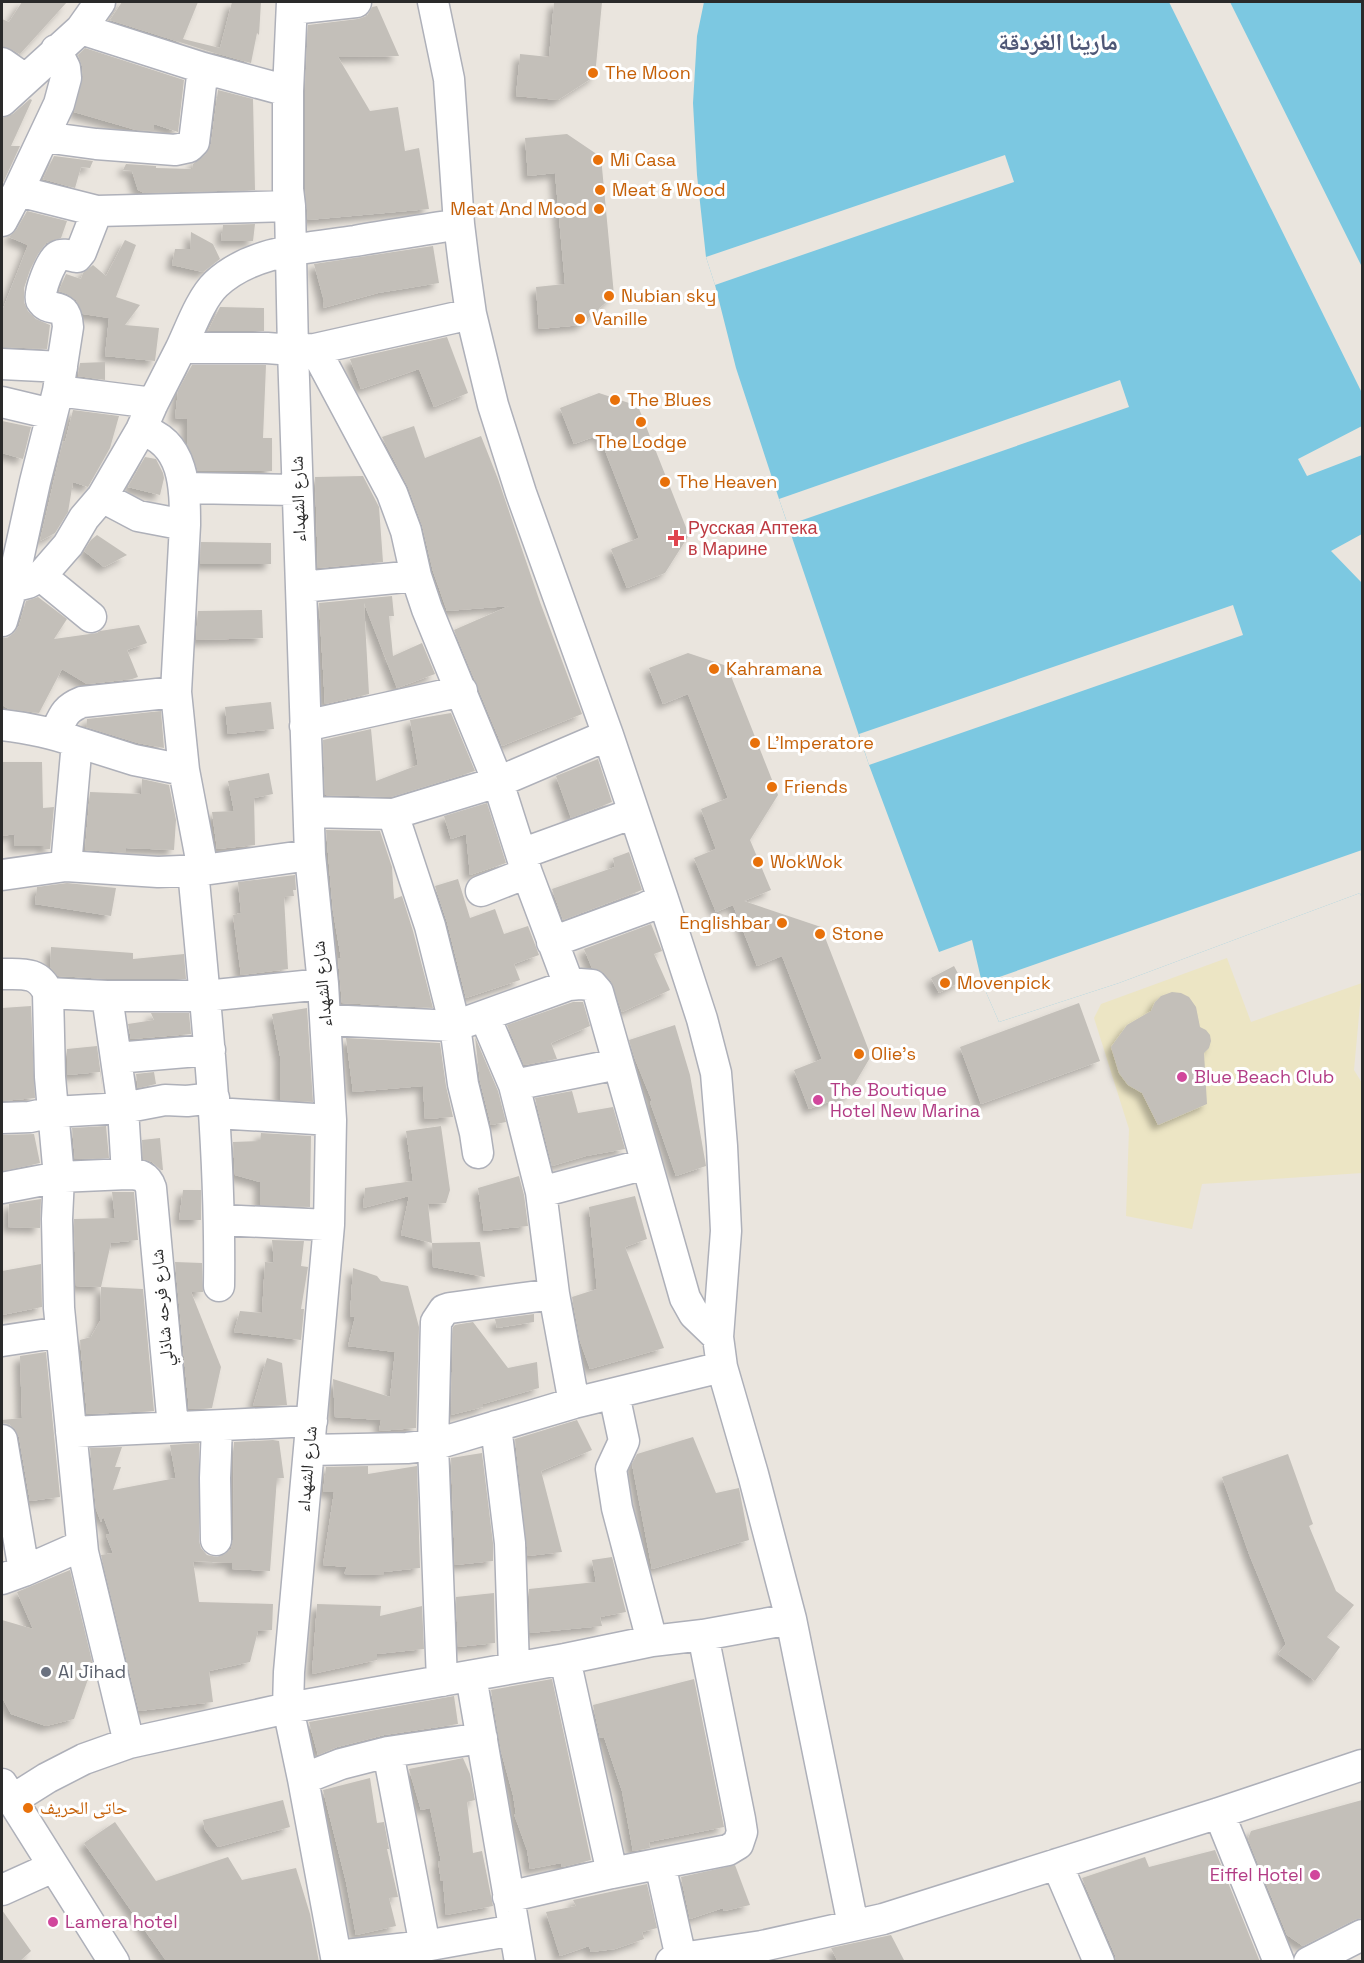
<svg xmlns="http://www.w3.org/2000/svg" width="1364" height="1963" viewBox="0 0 1364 1963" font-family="'Space Grotesk','Noto Naskh Arabic',sans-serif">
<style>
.sand{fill:#ece5c4}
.water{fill:#7cc8e1}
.pier{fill:#eae5de}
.building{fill:#c3bfb9;filter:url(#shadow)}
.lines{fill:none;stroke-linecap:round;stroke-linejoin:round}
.minor-casing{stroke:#aeb0b9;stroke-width:33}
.minor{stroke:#fff;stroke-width:30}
.food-dot{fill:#e8710a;stroke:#fff;stroke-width:2}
.health-dot{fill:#e0444e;stroke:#fff;stroke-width:2}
.hotel-dot{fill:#d1479c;stroke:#fff;stroke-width:2}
.worship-dot{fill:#6b7280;stroke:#fff;stroke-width:2}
.labels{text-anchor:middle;stroke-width:6;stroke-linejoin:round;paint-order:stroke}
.food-label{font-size:18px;fill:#c56008;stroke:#fff;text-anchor:start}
.street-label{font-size:18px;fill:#2a2a2a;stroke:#fff}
.health-label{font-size:18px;fill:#be3a42;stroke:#fff;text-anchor:start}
.hotel-label{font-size:18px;fill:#b23c85;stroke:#fff;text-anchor:start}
.worship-label{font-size:18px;fill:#5b616d;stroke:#fff;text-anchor:start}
.district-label{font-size:24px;font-weight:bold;fill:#4f5776;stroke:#fff}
</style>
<defs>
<filter id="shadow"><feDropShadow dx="-5.5" dy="5.5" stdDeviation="3" flood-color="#0004"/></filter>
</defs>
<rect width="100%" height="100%" fill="#eae5de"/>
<!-- sand -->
<path class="sand" d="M1227 958 1251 1022 1362 983 1354 1070 1362 1083V1173L1202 1184 1192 1229 1126 1216 1129 1129 1094 1018 1101 1004Z"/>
<!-- water -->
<path class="water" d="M704 2H1362V899L1360 893 1119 983 999 1022 982 983 972 940 939 952 869 765 779 499 736 368 715 285 706 257 697 175 693 103 697 36Z"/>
<!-- pier -->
<path class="pier" d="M1169 2H1230L1362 267V393Z
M1005 155 1014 182 715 285 706 257Z
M1120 380 1129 407 788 525 779 499Z
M1362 426V455L1307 476 1298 459Z
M1362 534V583L1331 551Z
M1233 605 1243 635 869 765 859 734Z
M1362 850V899L1360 893 1119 983 999 1022 982 983Z"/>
<!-- building -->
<path class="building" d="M22 2H67L20 54 11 49 2 46V19L9 22Z
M122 2H198L183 39 220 48 232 2H261L259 35 257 33 251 63 208 51 110 20Z
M554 2H602L595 76 558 100 516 96 520 54 549 57Z
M377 6 399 56 338 57 370 111 398 107 405 151 419 148 429 209 308 220 305 188V91L308 25 358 19 367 16 372 7Z
M85 48 184 80 178 132 154 124V131L136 130 74 112 83 77 82 66 78 55Z
M218 90 253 99 255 190 144 193 138 190 132 171 123 170 126 164 156 166V168L192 169 193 164 206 154 211 144Z
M30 99 32 100 11 146H20L2 185V118L13 114Z
M567 134 601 157 614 295 581 325 539 329 536 287 565 284 555 173 528 176 525 138Z
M54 156 93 161 90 168 81 167 75 188 43 179Z
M27 211 67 221 61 238 46 243 38 254 30 270 24 288V302L28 311 36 319 50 325 47 349 2 347V311L28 245 9 237 17 229Z
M255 224 253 241H221L223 225Z
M191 232 213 244 220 259 203 272 172 265 175 249H190Z
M125 240 136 245 116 297 140 305 125 325 159 328 155 361 105 356 109 318 83 314 76 300 67 294 59 291 66 274 81 279 83 273 93 265 106 276Z
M433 246 439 283 378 293 323 308 324 301 314 264Z
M220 307 264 308V331H208Z
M447 337 468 393 434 407 419 369 361 389 350 359Z
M105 362V380L78 376 80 363Z
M192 365H266L263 438H272V471H198L187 444V419L175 418 178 391Z
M599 393 638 406 689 535 665 573 627 588 611 549 639 538 599 435 574 444 560 408Z
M73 410 119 416 110 448 88 487 73 482 68 512 55 533 40 541 63 441 65 442Z
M2 421 31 427 23 459 2 453Z
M414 426 425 458 481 436 498 479 540 602 582 714 502 746 454 630 509 606 447 611 433 571 422 525 408 487 382 437Z
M145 457 156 459 163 473 164 478 160 495 128 487Z
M363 476 379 507 383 562 318 568 315 477Z
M97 535 127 555 104 567 84 551 91 540Z
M201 542 271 543V564H200Z
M392 596 394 616H389L393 656 422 643 435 674 397 688 364 603 369 694 325 704 319 603Z
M38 597 67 619 54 639 97 633 100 631 139 625 147 643 127 650 138 677 132 679 87 684 62 669 39 713 9 709 2 705V638H7L14 633 19 626 26 601Z
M262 610 263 638 196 640 198 611Z
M688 653 727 666 778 795 750 840 771 890 744 901 821 927 871 1056 848 1095 809 1109 794 1070 822 1059 782 956 757 966 733 905 716 912 694 858 716 849 701 809 728 798 688 694 663 704 649 668Z
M271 702 274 729 228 734 225 707Z
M161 711 164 748 138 743 86 727 87 719Z
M451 713 475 771 391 797 325 795 323 740 371 729 376 781 418 765 410 720Z
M598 759 612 802 571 818 556 776Z
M2 762H42L43 808 54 807 50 849H44V846H14L15 834 2 836Z
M269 773 273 794 254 798 255 845 217 849 212 812 234 811 228 781Z
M142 779 169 785 176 820 174 850 126 848V853L85 850 90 792 141 794Z
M487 803 506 863 470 875 466 834 451 839 444 816Z
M326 830 380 831 392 867 394 899 402 896 413 931 433 1008 342 1003 338 958H341L333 911Z
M629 852 642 890 563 920 552 889 615 867 613 858Z
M295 875 296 890H293L294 896 284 897 288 969 241 975 233 915 241 913 238 882Z
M458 879 470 918 495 909 504 934 528 926 539 955 514 964 520 980 466 998 447 922 435 886Z
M67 883 116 888 111 916 35 904 37 887Z
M651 924 662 951 654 954 670 990 622 1012 611 981 604 973 592 968 584 949Z
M51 947 133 953V959L184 954 186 979H107L58 976 50 967Z
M954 966 962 981 939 993 931 978Z
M1172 992 1181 993 1189 997 1196 1007 1200 1027 1206 1030 1210 1035 1211 1041 1209 1048 1204 1053 1207 1104 1158 1125 1142 1093 1128 1085 1119 1073 1111 1047 1127 1025 1151 1011 1155 1002 1161 996Z
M573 1002H583L590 1026 551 1043 557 1059 524 1065 507 1025Z
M1079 1003 1100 1061 981 1104 960 1047Z
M31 1006 35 1098 2 1101V1008Z
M307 1008 313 1102 280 1100V1056L272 1014Z
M151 1013H189L191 1034 131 1039 128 1024 154 1020Z
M675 1025 690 1075 706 1166 676 1176 650 1102 652 1101 635 1059 629 1040Z
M475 1037 498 1091 506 1122 491 1125 480 1081Z
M346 1038 440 1043 446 1086 453 1117 425 1119 423 1086 353 1092Z
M97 1046 103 1091 100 1072 67 1075V1049Z
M154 1072 156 1084 138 1088 136 1074Z
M572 1091 578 1113 613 1107 625 1149 586 1156 552 1166 535 1098Z
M106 1126 109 1158 75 1159 72 1128Z
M441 1126 450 1190 446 1203 428 1204 432 1243 401 1235 409 1196 363 1208 365 1188 413 1181 406 1131Z
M261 1133 311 1136 310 1207 260 1205V1182L235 1175 233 1142 260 1141Z
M34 1134 40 1163 2 1171V1135Z
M160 1138 163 1170H161L152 1162 143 1159 142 1140Z
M519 1176 524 1195 528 1226 484 1231 478 1188Z
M183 1190H201V1220H179Z
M112 1192H134L138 1240 111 1243 101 1287 76 1286 74 1219 115 1218Z
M635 1196 647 1239 625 1247 664 1348 590 1369 580 1341 572 1297 597 1289 589 1207Z
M41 1199 40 1228 8 1227 9 1204Z
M272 1240 304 1241 301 1266 308 1267 301 1309H304L301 1340 234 1332 240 1311 262 1313 265 1262 274 1263Z
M480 1242 485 1277 433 1267 432 1243Z
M175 1262 202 1263 203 1292H191L221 1367 212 1408 189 1409Z
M41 1264 42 1307 2 1315V1271Z
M353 1268 377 1276 381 1281 408 1286 419 1327 416 1428 379 1431 381 1420 335 1417 333 1379 390 1397 395 1352 348 1346 355 1317 350 1316Z
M101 1287 143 1289 154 1411 87 1414 80 1340 91 1337 100 1321Z
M534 1314V1322L497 1328 495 1319Z
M473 1322 508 1368 537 1362 539 1388 483 1404V1407L451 1415 453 1327 455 1325Z
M46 1352 60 1497 30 1501 19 1437 15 1429 9 1424 2 1423V1420L22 1418 20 1356Z
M267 1358 282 1363 287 1405 253 1406Z
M577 1420 592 1450 541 1471 562 1552 528 1556 515 1439Z
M693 1437 716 1493 739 1488 749 1540 652 1569 632 1464 637 1454Z
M273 1440 279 1441 284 1478H277L270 1571 232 1569V1563L193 1561 199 1602 273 1604 272 1630 258 1631 250 1662 209 1671 213 1702 139 1711 101 1555 113 1553 106 1535 110 1534 103 1516 101 1522 96 1509 90 1448 122 1447 115 1467H121L113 1490 176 1478 170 1445 199 1443V1541L201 1548 207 1555 217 1557 225 1554 231 1549 233 1540 234 1442Z
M482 1453 493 1543V1561L455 1565 451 1458Z
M1288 1454 1313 1524 1309 1526 1336 1591 1354 1605 1327 1637 1340 1647 1315 1681 1278 1654 1286 1644 1249 1554 1222 1477Z
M368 1466V1474L417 1466 420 1568 384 1572V1575L344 1574 347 1567 323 1565 334 1492H323L326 1467Z
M612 1557 626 1612 600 1617 602 1626 530 1633 529 1589 596 1582 592 1560Z
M70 1570 93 1665 74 1719 46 1726 11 1714 2 1697V1620L33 1629 17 1592Z
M494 1593 495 1643 458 1647 456 1597Z
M317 1604 381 1606 380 1616 422 1606 424 1649 377 1654V1660L312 1674Z
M552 1679 591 1860 562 1867 561 1863 530 1869 527 1850 514 1814H516L513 1795 501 1751 491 1690Z
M694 1679 724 1827 649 1842 650 1848 633 1851 622 1791 604 1737 600 1738 593 1705Z
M454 1696 458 1724 384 1735 337 1747 318 1755 309 1722Z
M463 1758 470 1774 475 1800 467 1802 473 1853 482 1851 493 1906 446 1915 443 1881H441L438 1861H441L430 1808 421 1810 409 1769Z
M370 1778 377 1823 384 1822 389 1849H387L398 1897 389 1898 396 1926 356 1935 346 1882 323 1790Z
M283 1800 290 1827 218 1847 205 1830 203 1820Z
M1362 1800V1918L1354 1920 1303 1946 1287 1935 1248 1839 1251 1831Z
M115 1822 156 1881 228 1857 242 1880 296 1868 310 1914 319 1962H167L84 1843Z
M1215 1850 1260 1962H1116L1115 1955 1082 1878 1145 1857 1149 1867Z
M735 1865 750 1905 724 1911 723 1908 690 1919 681 1877Z
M647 1884 657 1928 642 1932 644 1939 615 1949 591 1952 589 1946 560 1956 546 1912 576 1906 573 1900Z
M2 1910 31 1951 19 1962H2Z
M891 1935 905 1962H838L831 1948Z"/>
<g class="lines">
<defs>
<path id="minor" d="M292 2 288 91V189L290 206 293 350 310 855 323 984 331 1120 329 1225 289 1672 288 1708 303 1779 337 1962
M433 2 449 79 459 224 464 265 471 314 493 405 521 493 608 735 663 899 702 1019 716 1073 722 1146 726 1231 718 1337 722 1367 753 1474 791 1619 853 1925
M292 9 356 2
M81 29 203 68 288 91
M2 63 25 79
M2 101 81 29 100 2
M44 137 96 144 175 150 189 147 194 142 203 68
M18 191 97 211 81 252 77 257C71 256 63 253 58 256 51 260 38 293 41 300 50 315 66 298 68 327L58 391
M97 211 290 206
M2 221 18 191 59 104 66 78 65 68 56 50
M181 348C190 329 201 298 216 284 252 250 309 248 355 241 389 235 424 230 459 224
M315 349 392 493 406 531 416 576 427 609 498 782 527 873 569 985
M2 364 62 367
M2 402 52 414
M141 430C185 442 185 488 185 525
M185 488 297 490
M102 497 138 516 185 525 176 692
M41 576 91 617
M12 587 35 482 58 391 153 403
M301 587 416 576
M2 621 12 587 28 583 41 576 68 545 84 518 102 497 141 430 153 403 181 348H267L293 350 315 349 471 314
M2 725C27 728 50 732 74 741
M305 726 462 691
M55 734C63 717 64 709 82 702L176 692 184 770 203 870
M309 812 393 814 498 782 608 735
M393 814 430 926 455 1026 463 1084 475 1133 478 1153
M521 854 634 813
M66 866 77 742 134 760 184 770
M193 870C206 1009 221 1146 219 1286
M2 875 66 866 158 872 203 870 310 855
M481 891 527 873
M552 942 645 908 663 899
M2 974C22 974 39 971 48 993L50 1077 59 1177 57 1219 59 1308 83 1552 129 1743
M48 993 107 996
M488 1015V1024L514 1085 541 1192 554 1294 574 1403
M326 1020 455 1026 569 985 580 984 592 985 598 992 685 1298 694 1314 718 1337
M116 1058 210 1050
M514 1085 618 1064
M216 1113 331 1120
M2 1118 30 1117 53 1112 123 1108 165 1100 187 1101 214 1098
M2 1188 59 1177 127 1174
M541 1192 646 1164
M220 1220 329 1225
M2 1341 61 1332
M614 1394 624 1441 611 1469 617 1508 652 1641
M496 1426 510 1543 514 1668
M173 1427 151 1188C147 1176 140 1174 127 1174L123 1108 107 996H205L323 984
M71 1432 312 1421
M2 1440 24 1571
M309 1450 407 1448 433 1445 574 1403 722 1367
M216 1540 215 1478 217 1426
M2 1579 24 1571 74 1549 83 1552
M565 1659 612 1873
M471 1676 520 1962
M442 1681 433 1445 436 1322 444 1310 450 1308 554 1294
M388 1752 425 1946
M303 1779 341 1764 388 1752 482 1738
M2 1784 114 1962
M12 1800 47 1778 84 1759 129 1743 288 1708 565 1659 652 1641 703 1635 791 1619
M1219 1813 1279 1962
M660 1864 681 1958
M1057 1864 1099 1962
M2 1890 53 1867
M508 1897 612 1873 728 1850 738 1844 742 1832 740 1819 703 1635
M337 1956 425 1946 514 1930
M671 1962 681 1958 762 1946 883 1919 1219 1813 1362 1765
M1309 1962 1362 1935"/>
</defs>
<!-- minor casing -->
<use href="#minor" class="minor-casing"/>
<!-- minor -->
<use href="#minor" class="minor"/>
</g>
<!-- markers -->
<g class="food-dot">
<circle cx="593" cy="73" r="6"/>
<circle cx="598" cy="160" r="6"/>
<circle cx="600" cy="190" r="6"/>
<circle cx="599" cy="209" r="6"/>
<circle cx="609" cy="296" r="6"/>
<circle cx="580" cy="319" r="6"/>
<circle cx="615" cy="400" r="6"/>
<circle cx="641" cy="422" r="6"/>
<circle cx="665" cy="482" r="6"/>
<circle cx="714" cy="669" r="6"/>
<circle cx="755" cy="743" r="6"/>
<circle cx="772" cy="787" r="6"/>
<circle cx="758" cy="862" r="6"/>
<circle cx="782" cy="923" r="6"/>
<circle cx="820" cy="934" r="6"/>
<circle cx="945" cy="983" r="6"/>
<circle cx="859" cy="1054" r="6"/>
<circle cx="28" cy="1808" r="6"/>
</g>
<path class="health-dot" d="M673 529h6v6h6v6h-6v6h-6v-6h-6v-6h6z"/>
<g class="hotel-dot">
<circle cx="1182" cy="1077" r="6"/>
<circle cx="818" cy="1100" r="6"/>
<circle cx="1315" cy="1875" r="6"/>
<circle cx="53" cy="1922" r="6"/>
</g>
<circle class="worship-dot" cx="46" cy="1672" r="6"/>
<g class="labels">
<!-- food labels -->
<g class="food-label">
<text x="605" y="79">The Moon</text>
<text x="610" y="166">Mi Casa</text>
<text x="612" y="196">Meat &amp; Wood</text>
<text x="587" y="215" text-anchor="end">Meat And Mood</text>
<text x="621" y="302">Nubian sky</text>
<text x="592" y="325">Vanille</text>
<text x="627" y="406">The Blues</text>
<text x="641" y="448" text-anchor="middle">The Lodge</text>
<text x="677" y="488">The Heaven</text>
<text x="726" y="675">Kahramana</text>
<text x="767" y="749">L'Imperatore</text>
<text x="784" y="793">Friends</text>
<text x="770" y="868">WokWok</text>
<text x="770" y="929" text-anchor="end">Englishbar</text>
<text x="832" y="940">Stone</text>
<text x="957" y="989">Movenpick</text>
<text x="871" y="1060">Olie's</text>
<text x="40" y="1814">حاتى الحريف</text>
</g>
<!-- street labels -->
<g class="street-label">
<text transform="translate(298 499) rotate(-92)" y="6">شارع الشهداء</text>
<text transform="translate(322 984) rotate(-95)" y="6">شارع الشهداء</text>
<text transform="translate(162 1308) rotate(-95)" y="6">شارع فرحه شاذلي</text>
<text transform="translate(307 1469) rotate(-85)" y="6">شارع الشهداء</text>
</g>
<!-- health labels -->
<g class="health-label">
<text x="688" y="534">Русская Аптека<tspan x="688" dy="21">в Марине</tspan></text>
</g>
<!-- hotel labels -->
<g class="hotel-label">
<text x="1194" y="1083">Blue Beach Club</text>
<text x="830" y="1096">The Boutique<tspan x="830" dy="21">Hotel New Marina</tspan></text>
<text x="1303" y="1881" text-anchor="end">Eiffel Hotel</text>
<text x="65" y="1928">Lamera hotel</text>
</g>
<!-- worship labels -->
<g class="worship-label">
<text x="58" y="1678">Al Jihad</text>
</g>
<!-- district labels -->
<g class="district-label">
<text x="1058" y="50">مارينا الغردقة</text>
</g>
</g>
<!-- border -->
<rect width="1364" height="1963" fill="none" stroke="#2a2a2a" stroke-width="6"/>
</svg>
